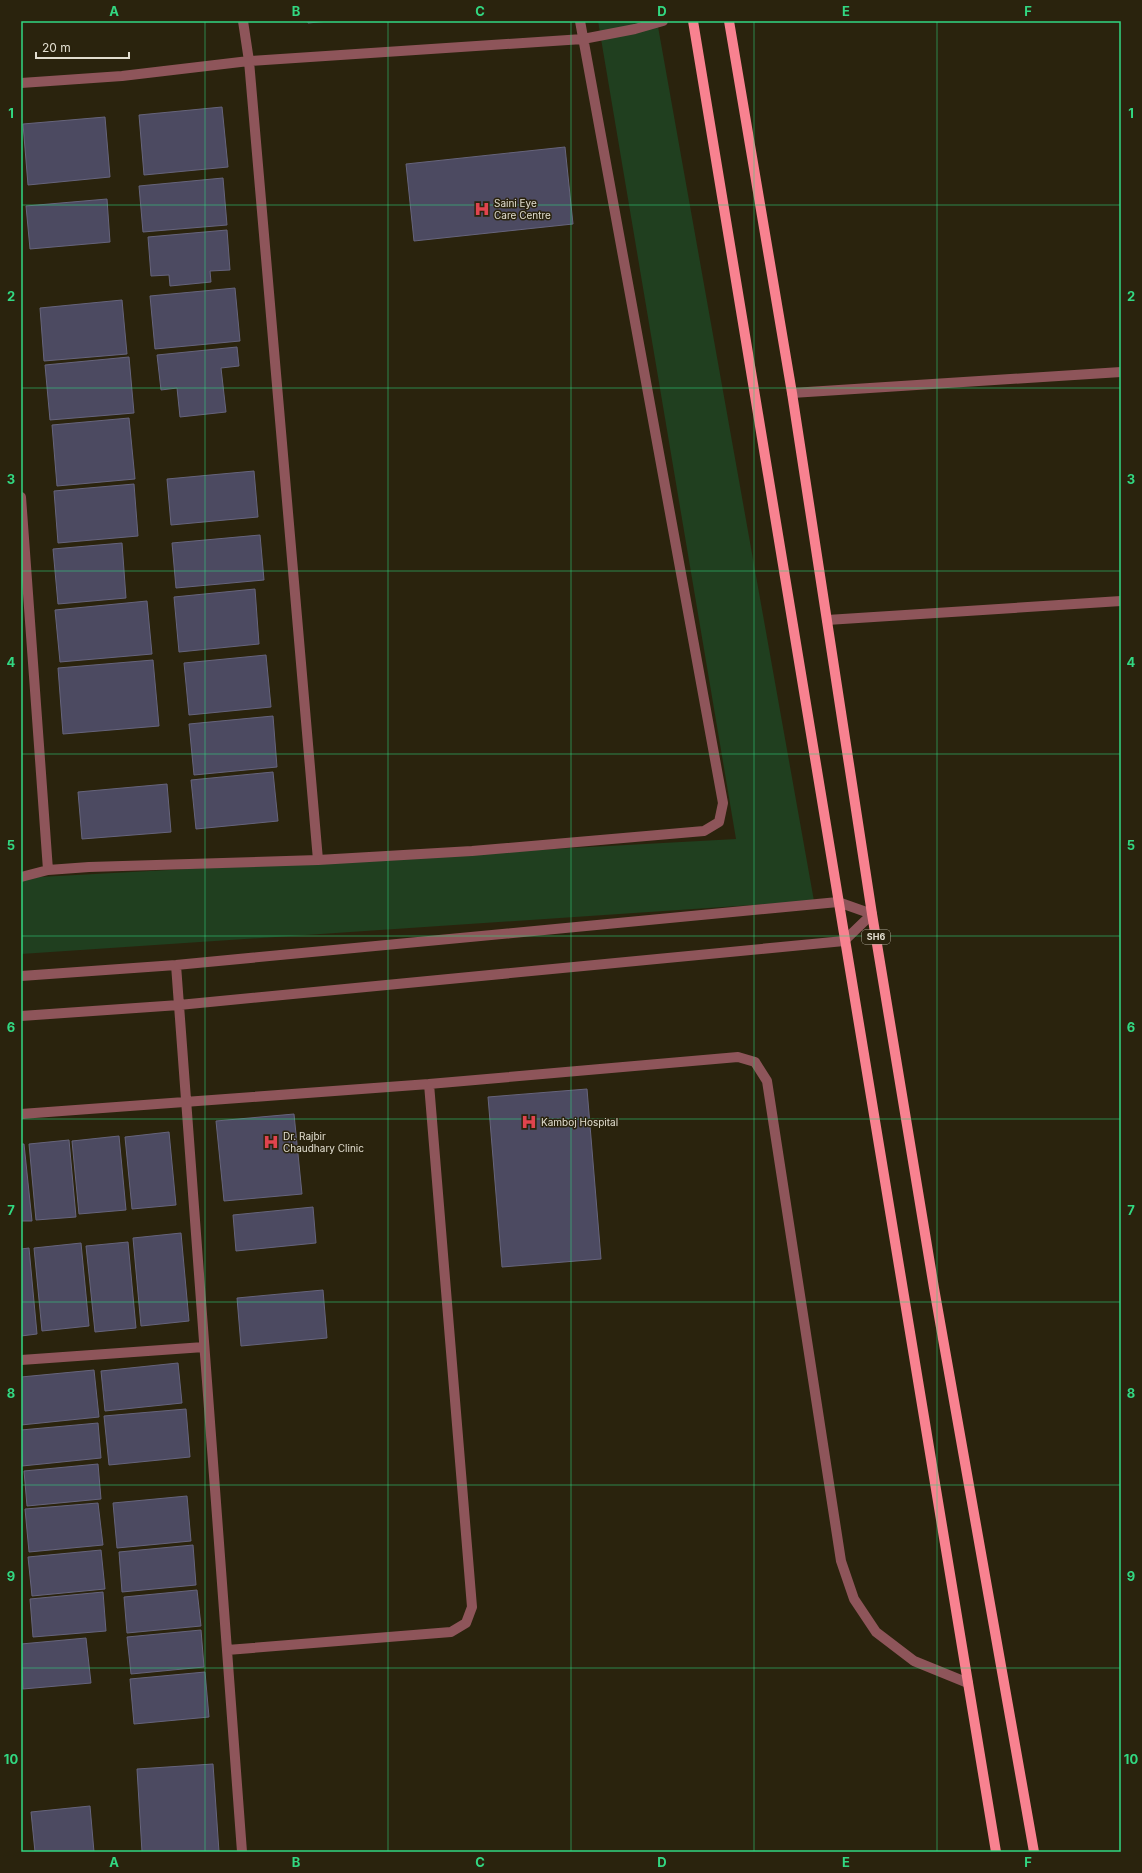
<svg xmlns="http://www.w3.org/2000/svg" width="1142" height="1873" viewBox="0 0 1142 1873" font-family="Inter,sans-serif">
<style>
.green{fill:#203f1f}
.building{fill:#4c4a61;stroke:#66647c}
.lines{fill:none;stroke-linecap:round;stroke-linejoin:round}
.minor{stroke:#8e555a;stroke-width:10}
.major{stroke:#f88290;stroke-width:10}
.grid{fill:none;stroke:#32d882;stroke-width:1;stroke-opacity:0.55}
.labels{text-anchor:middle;stroke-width:3;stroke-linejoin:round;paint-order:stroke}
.shield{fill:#2a230d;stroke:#aba696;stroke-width:1}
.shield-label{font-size:9px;font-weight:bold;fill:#e2ded0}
.poi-label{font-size:10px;fill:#e2ded0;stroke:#2a230d;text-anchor:start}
.neatline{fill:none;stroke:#32d882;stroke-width:1.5}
.grid-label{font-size:13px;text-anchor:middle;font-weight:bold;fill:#32d882}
</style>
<rect width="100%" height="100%" fill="#2a230d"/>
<!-- green -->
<path class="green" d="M598 21H657L814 901 21 954V878L736 839Z"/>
<!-- building -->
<path class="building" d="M308 21H329L308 23Z
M222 107 228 167 144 175 139 115Z
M105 117 110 177 28 185 23 124Z
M565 147 573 224 414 241 406 164Z
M223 178 227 225 143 232 139 186Z
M107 199 110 242 30 249 26 206Z
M227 230 230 270 210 271 211 282 170 286 169 275 151 276 148 237Z
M235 288 240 341 155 349 150 296Z
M122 300 127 354 44 361 40 308Z
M237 347 239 366 221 368 226 412 180 417 177 388 161 390 157 355Z
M129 357 134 413 50 420 45 365Z
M129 418 135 479 57 486 52 425Z
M254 471 258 517 171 525 167 479Z
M134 484 138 536 58 543 54 491Z
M260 535 264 580 176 588 172 543Z
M122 543 126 598 58 604 53 549Z
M255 589 259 644 179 652 174 597Z
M147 601 152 654 60 662 55 610Z
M266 655 271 707 189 715 184 663Z
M153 660 159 726 63 734 58 668Z
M273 716 277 767 194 775 189 724Z
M273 772 278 821 196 829 191 780Z
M167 784 171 832 82 839 78 792Z
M587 1089 601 1259 502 1267 488 1097Z
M294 1114 302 1194 224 1201 216 1121Z
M169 1132 176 1205 132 1209 125 1137Z
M119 1136 126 1210 79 1214 72 1141Z
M69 1140 76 1217 36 1220 29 1144Z
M21 1144H24L32 1221H21Z
M313 1207 316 1243 236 1251 233 1215Z
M181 1233 189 1321 141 1326 133 1238Z
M128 1242 136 1328 95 1332 86 1246Z
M81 1243 89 1326 42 1331 34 1248Z
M29 1248 37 1334 21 1336V1249Z
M323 1290 327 1338 241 1346 237 1298Z
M178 1363 182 1403 105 1411 101 1371Z
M94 1370 99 1417 21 1425V1377Z
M186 1409 190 1457 109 1465 104 1416Z
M98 1423 101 1458 22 1466 21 1430Z
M98 1464 101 1499 27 1506 24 1471Z
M187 1496 191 1541 117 1548 113 1503Z
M98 1503 103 1545 29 1552 25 1509Z
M193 1545 196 1585 122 1592 119 1552Z
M101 1550 105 1589 32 1596 28 1557Z
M197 1590 201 1626 127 1633 124 1597Z
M103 1592 106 1631 33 1637 30 1599Z
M201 1630 204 1667 131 1674 127 1637Z
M86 1638 91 1683 23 1689 21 1644Z
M205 1672 209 1717 134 1724 130 1679Z
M213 1764 219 1852H142L137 1769Z
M90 1806 94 1852H35L31 1812Z"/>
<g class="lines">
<!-- minor -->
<path class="minor" d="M243 21 249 61 318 860
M21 83 122 76 249 61 583 39 635 29 663 21
M792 393 1121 372
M21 497 48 870
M827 620 1121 601
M21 877 48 870 89 867 318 860 472 851 704 831 719 822 723 803 580 21
M176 965 242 1852
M21 976 176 965 838 902 872 914 844 941 179 1005 21 1016
M21 1114 429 1084 738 1057 755 1062 767 1081 841 1561 854 1599 876 1632 914 1661 968 1683
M21 1360 204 1347
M227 1650 451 1632 466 1623 472 1607 429 1084"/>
<!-- major -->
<path class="major" d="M693 21 996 1852
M729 21 792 393 872 914 934 1288 1034 1852"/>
</g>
<!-- grid -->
<path class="grid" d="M205 21V1852M388 21V1852M571 21V1852M754 21V1852M937 21V1852M21 205H1121M21 388H1121M21 571H1121M21 754H1121M21 936H1121M21 1119H1121M21 1302H1121M21 1485H1121M21 1668H1121"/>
<!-- icons -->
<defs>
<symbol id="hospital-bare" viewBox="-9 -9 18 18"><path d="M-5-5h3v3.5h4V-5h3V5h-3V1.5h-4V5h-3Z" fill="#e0444e" stroke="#2a230d" stroke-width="2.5" paint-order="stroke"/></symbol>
</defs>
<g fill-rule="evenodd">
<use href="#hospital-bare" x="471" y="198" width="22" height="22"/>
<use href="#hospital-bare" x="518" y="1111" width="22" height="22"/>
<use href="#hospital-bare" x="260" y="1131" width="22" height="22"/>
</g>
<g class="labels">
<!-- shield labels -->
<rect class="shield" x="862" y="930" width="28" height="14" rx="3"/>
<g class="shield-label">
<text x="876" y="940">SH6</text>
</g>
<!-- poi labels -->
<g class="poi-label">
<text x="494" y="207">Saini Eye<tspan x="494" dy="12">Care Centre</tspan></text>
<text x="541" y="1126">Kamboj Hospital</text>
<text x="283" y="1140">Dr. Rajbir<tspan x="283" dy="12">Chaudhary Clinic</tspan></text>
</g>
</g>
<!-- border -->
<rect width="1142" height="1873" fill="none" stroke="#2a230d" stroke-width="44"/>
<!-- scale -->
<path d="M36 52v6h93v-6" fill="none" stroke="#e2ded0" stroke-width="2"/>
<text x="42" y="52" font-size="12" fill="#e2ded0" stroke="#2a230d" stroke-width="3" paint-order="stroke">20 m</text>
<rect x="22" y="22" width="1098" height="1829" class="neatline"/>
<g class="grid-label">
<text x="114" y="16">A</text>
<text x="296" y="16">B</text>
<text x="480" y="16">C</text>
<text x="662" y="16">D</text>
<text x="846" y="16">E</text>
<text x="1028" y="16">F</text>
<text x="11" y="118">1</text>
<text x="1131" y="118">1</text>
<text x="11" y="301">2</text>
<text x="1131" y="301">2</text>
<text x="11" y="484">3</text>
<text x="1131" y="484">3</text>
<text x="11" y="667">4</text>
<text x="1131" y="667">4</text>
<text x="11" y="850">5</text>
<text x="1131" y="850">5</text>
<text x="11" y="1032">6</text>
<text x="1131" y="1032">6</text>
<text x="11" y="1215">7</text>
<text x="1131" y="1215">7</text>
<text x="11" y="1398">8</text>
<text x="1131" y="1398">8</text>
<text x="11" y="1581">9</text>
<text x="1131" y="1581">9</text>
<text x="11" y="1764">10</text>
<text x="1131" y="1764">10</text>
<text x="114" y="1867">A</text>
<text x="296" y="1867">B</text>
<text x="480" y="1867">C</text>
<text x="662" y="1867">D</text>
<text x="846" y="1867">E</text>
<text x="1028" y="1867">F</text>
</g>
</svg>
